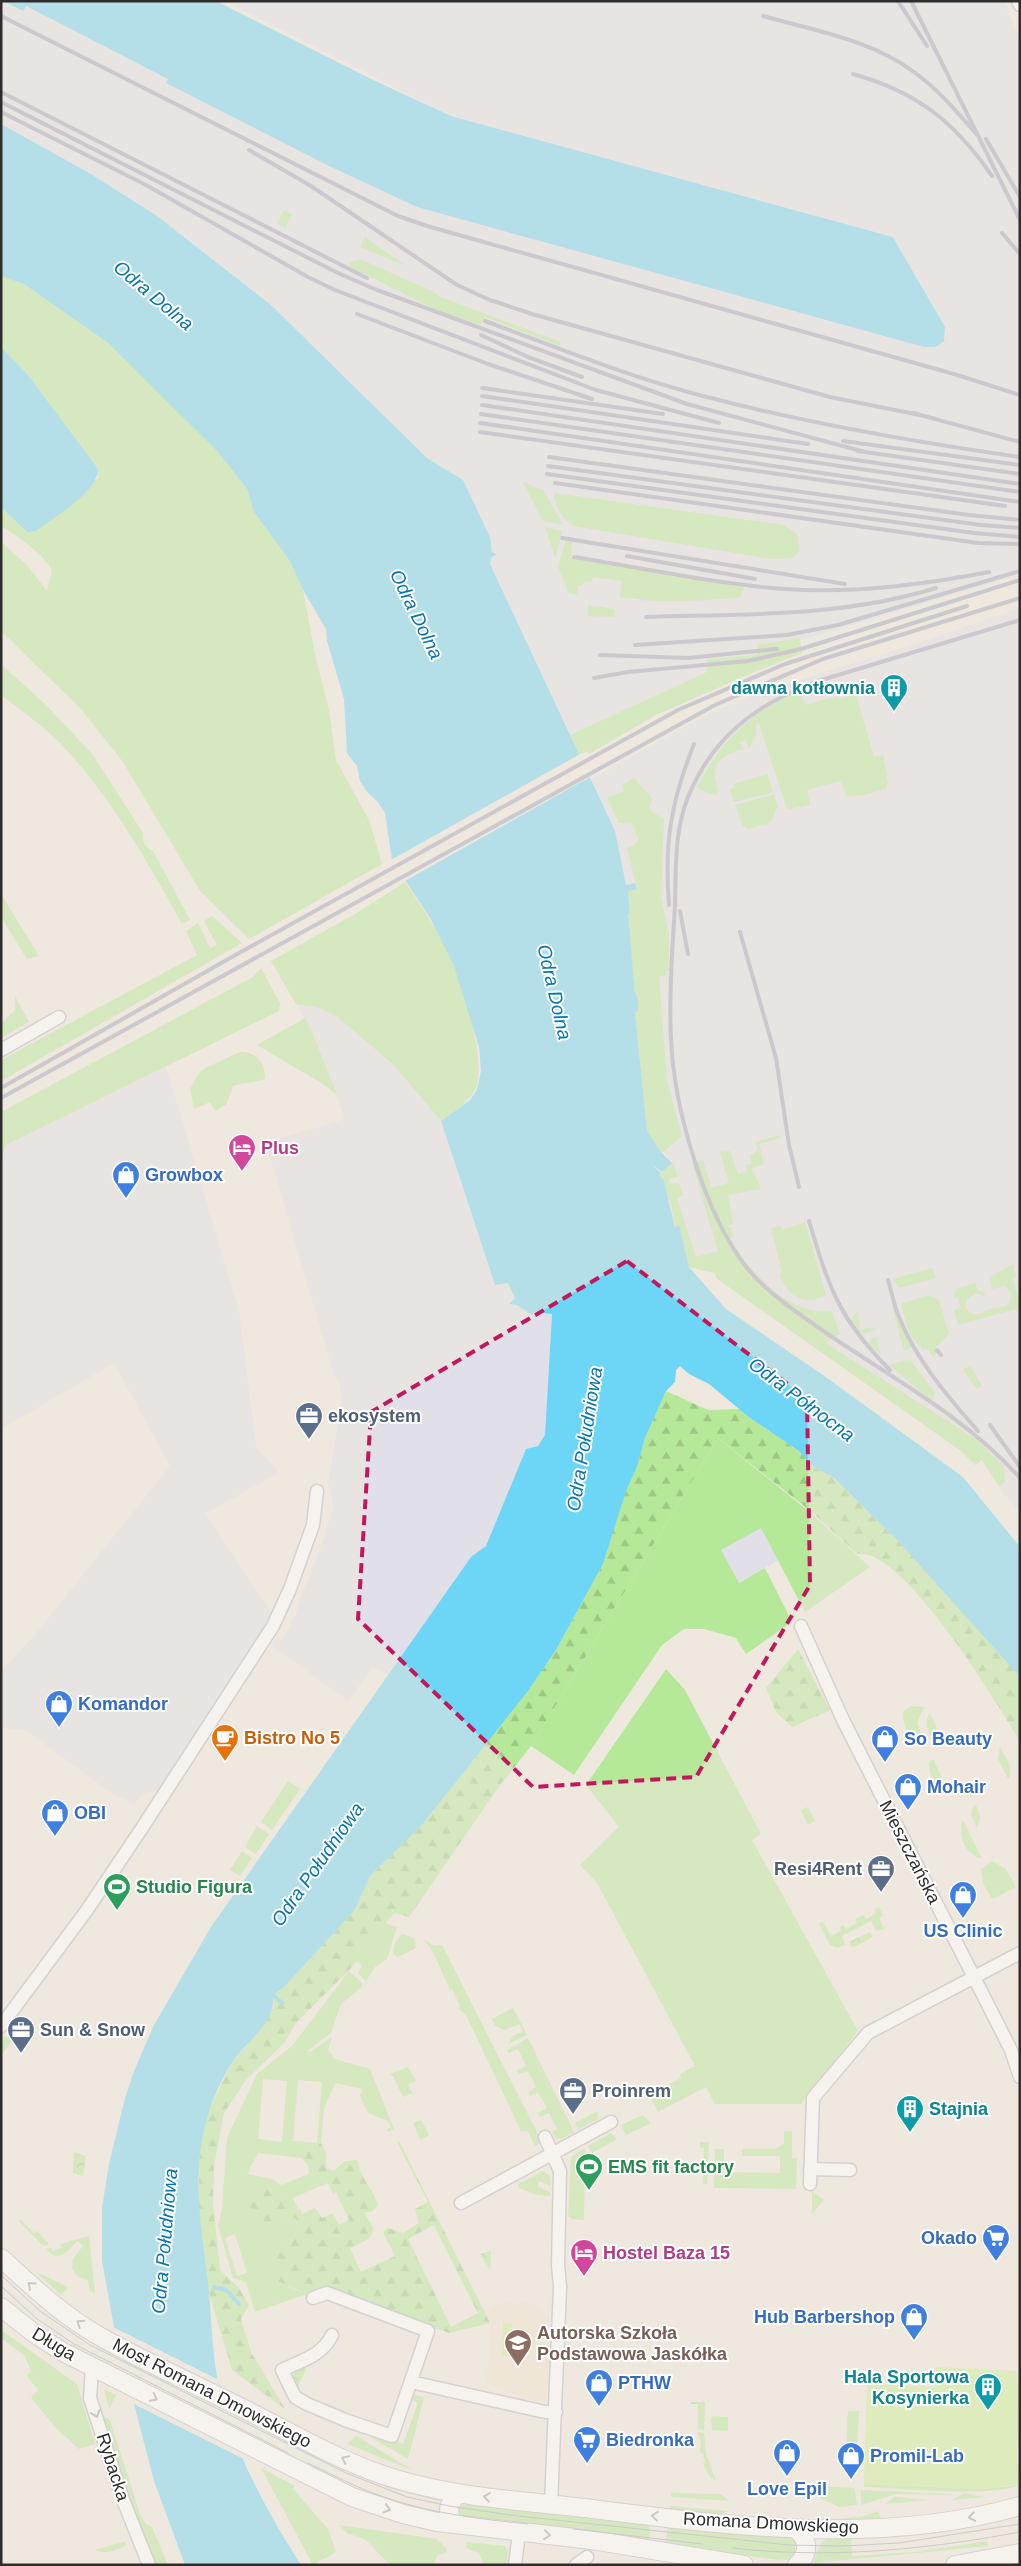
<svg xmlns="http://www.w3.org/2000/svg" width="1021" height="2566" viewBox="0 0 1021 2566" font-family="Helvetica,sans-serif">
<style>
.industrial{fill:#e1dfe7}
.education{fill:#f1e5ce}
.grass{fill:#b6e899;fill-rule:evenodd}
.forest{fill:url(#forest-firs);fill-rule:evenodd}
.park{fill:url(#park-crowns)}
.pitch{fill:#cbef94}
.water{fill:#6dd5f5}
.pier{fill:#efe8df}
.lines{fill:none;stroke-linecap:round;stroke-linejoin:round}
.stream{stroke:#6dd5f5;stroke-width:4}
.street-casing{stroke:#b3b6c1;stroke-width:15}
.secondary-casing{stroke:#b3b6c1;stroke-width:20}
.street{stroke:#fff;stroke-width:12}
.secondary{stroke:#fff;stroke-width:18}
.tram{stroke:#a1a5b8;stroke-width:1}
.rail{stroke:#a1a5b8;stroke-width:4}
.oneway{stroke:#a0a0a0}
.marked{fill:none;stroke:#c2185b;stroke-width:4;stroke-dasharray:10 6;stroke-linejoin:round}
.labels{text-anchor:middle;stroke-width:4;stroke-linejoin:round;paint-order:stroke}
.culture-label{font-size:18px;font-weight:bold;fill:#0d838f;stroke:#fff;text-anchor:end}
.hotel-label{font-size:18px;font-weight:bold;fill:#b23c85;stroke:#fff;text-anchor:start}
.shop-label{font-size:18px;font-weight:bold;fill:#366cbe;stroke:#fff;text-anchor:start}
.service-label{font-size:18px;font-weight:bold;fill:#4e5e75;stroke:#fff;text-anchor:start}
.food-label{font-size:18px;font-weight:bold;fill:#c56008;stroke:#fff;text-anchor:start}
.street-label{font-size:18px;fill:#2d2d2d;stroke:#fff}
.leisure-label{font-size:18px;font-weight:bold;fill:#27864d;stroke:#fff;text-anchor:start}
.education-label{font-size:18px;font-weight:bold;fill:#785e54;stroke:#fff;text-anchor:start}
.water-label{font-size:19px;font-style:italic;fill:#0675a8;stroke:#fff}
</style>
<defs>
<pattern id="forest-firs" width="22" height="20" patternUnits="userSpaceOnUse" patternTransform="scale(1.25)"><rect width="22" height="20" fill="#b6e899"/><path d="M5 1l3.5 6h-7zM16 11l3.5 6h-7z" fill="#9dc784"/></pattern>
<pattern id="park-crowns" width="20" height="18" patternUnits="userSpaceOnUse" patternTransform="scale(1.25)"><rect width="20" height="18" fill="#b6e899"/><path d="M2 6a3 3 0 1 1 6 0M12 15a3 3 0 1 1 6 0" fill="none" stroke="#9dc784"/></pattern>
</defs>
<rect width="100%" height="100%" fill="#efe8df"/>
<!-- industrial -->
<path class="industrial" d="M1 1 23 11 26 6 168 79 166 83 945 327 894 237 451 116 225 1H1004L1020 40V575L808 638 757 645V655L707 659V672L570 735 490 564 491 547 463 480 427 458 271 305 157 216 91 174 1 124Z
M1020 608V1512L1004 1494 967 1435 723 1275 689 1267 659 1175 672 1162 664 1152 681 1136 667 1081 653 915 621 919 591 779 708 714 759 693 924 641Z
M271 961 454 966 477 1045 479 1068 475 1089 467 1099 441 1121 515 1298 510 1304 517 1305 532 1315 533 1312 552 1313 545 1435 538 1446 526 1449 486 1546 471 1557 407 1650 386 1675 373 1667 348 1701 272 1645 277 1638 281 1641 298 1611 297 1608 325 1536 331 1513 334 1511 328 1482 342 1400 340 1385 335 1378 266 1143 345 1119 310 1027Z
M166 1067 239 1312 256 1447 279 1473 205 1513 272 1614 159 1791 143 1793 134 1805 109 1791 25 1730 1 1728V1671L34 1636 170 1466 114 1363 1 1429V1159L6 1145Z
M761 1527 779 1560 738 1583 720 1550Z"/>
<!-- education -->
<path class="education" d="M508 2302 518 2304 525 2302 534 2305 547 2314 550 2320 547 2401 537 2403 485 2382 491 2352V2323L484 2311 497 2304Z"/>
<!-- grass -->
<path class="grass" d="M284 210 292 215 285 228 277 223Z
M365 237 406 266 360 247Z
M360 259 438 294V296L561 342 560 346 485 317 481 325 438 311 349 266 350 263Z
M1 276 24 284 108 343 218 452 247 489 254 512 290 561 303 590 315 655 329 710 336 760 369 820 382 864 249 939 200 891 123 762 81 709 1 631V542L27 565 47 591 52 570C41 552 19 537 1 526V507L27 531 98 478 97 469 28 375 1 347Z
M523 482 543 490 563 525 543 521Z
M554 493 783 525 797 534 800 551 792 558 772 559 574 526C564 521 553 504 554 493Z
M545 527 562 531 556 557H555Z
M566 540 572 541 571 558 659 571 744 587 741 597C712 600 684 602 654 601 642 601 632 597 620 597L622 581 593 577 592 582 584 581 582 585H578L577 595 568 592 558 566Z
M588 605 614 609 615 617 588 616Z
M800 638 802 653 747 675 656 715 589 754 587 751 579 755 570 735 707 672V659L757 655V645Z
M1 664 47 706 93 755 143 833C142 842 145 847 153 851L190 920 182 924C148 862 112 799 63 746 45 727 22 711 1 695Z
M800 690 805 705 838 696 839 699 856 695 874 757 883 755 888 783 886 788 865 795 846 796 841 781 807 790 810 805 789 809 786 806 759 723 756 725V735L750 747 746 748 748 745 746 740 740 742 743 749C729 753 712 760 715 779 716 785 719 789 717 795L707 793 697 787C725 736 748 715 800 690Z
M767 774 773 792 734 802 730 789 735 788 733 784Z
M634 778 652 798 649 810 664 819 661 896 669 937V971H666L668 975 659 977 667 1081 682 1136 662 1153 647 1130 635 1011 638 999 635 993 627 914 630 913 628 891 637 888 627 848 637 843 638 838 631 822 619 823 607 798 624 791 622 785Z
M774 795 778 806 771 821 765 826 763 824 749 829 743 826 735 805Z
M405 882C423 908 440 935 453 964 464 988 487 1067 475 1090 468 1103 452 1112 441 1121L394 1065 336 1016 317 1007 296 1004 271 961 355 914Z
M1 894 39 956 27 959 1 917Z
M212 916 242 943 1 1081V1060L197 955 186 931 198 923 210 948 217 945 204 921Z
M261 968 280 1003 279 1011 6 1145 1 1159V1112L253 977Z
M15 996 29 1022 1 1038V1024L15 1010Z
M305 1018 310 1027 337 1095 323 1084 257 1045Z
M240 1052C256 1051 266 1064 265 1079 254 1083 244 1082 233 1086L226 1105 215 1111 210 1102 194 1109 190 1089 198 1074 205 1068Z
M779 1135 780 1138 759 1144 764 1164 752 1168 761 1189 728 1195 733 1224 727 1226 731 1228 733 1237 730 1238C750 1273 789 1316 832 1311L840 1334 826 1343 977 1440 1004 1466 1005 1481 999 1487 982 1460 975 1465 961 1451 716 1278 715 1273 689 1267 679 1226 675 1228 671 1203 659 1175 673 1162 678 1177 669 1179 670 1184 679 1183 683 1195 677 1198 696 1257 718 1251 692 1163 703 1160 711 1188 729 1183 720 1152 730 1151 738 1174 747 1171 745 1165 752 1164 750 1156 758 1150 756 1142Z
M805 1222 826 1295C806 1307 786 1296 780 1275L782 1272 771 1228 780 1226 782 1230Z
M1013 1264 1016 1276 1012 1278 1018 1297H1020V1308L958 1325 954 1310 961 1308 958 1297 953 1299 956 1289 975 1283 978 1291H983L986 1297 976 1293 966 1300V1309L972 1314H980C990 1308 992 1308 1004 1307L1010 1302 1011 1293 1005 1286 992 1289 990 1277Z
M932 1268 936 1278 902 1287H899L893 1279Z
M928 1295 939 1300 949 1334 934 1349 937 1353 933 1357 926 1348 923 1350 909 1333 901 1304Z
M891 1303 912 1348 904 1351Z
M858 1311 860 1330 870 1327V1329L876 1328 877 1330 862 1334 857 1331 852 1322 854 1314Z
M876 1337 881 1355 869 1345 870 1339Z
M907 1360 914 1361 912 1362 935 1393 932 1401 889 1365Z
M970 1365 982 1386 977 1389 963 1370Z
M718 1438 812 1514 870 1567 805 1612 761 1528 721 1550 739 1583 765 1568 792 1622 746 1654 736 1638 704 1629H684L662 1645 574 1775 531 1746Z
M666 1669 685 1690 761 1834 752 1840 858 2031 801 2104H715L706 2087 658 2112 650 2095 681 2078 680 2074 695 2066 597 1883 580 1865 619 1827 586 1785Z
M911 1706 924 1707 917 1723 924 1741C911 1738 900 1725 904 1711Z
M930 1713C935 1725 942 1736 938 1749 932 1738 921 1725 930 1713Z
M1000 1746 1010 1766V1776L1008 1779 998 1759Z
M933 1759 950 1795C934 1793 930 1776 929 1763Z
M953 1780 965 1785 972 1797 963 1794Z
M288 1781 300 1789 272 1830 261 1822Z
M976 1805 980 1817 977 1828 971 1815 972 1809Z
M963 1820 982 1859C964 1853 958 1837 963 1820Z
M257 1826 269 1834 256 1854 245 1847Z
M242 1851 252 1858 240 1876 230 1870Z
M992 1861 1006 1869 1016 1887 992 1899 983 1884 981 1869Z
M879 1907 883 1916 879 1918 884 1929 876 1931 871 1921 842 1936 845 1945 838 1948 830 1945 819 1924 823 1922 831 1936 841 1931 840 1927 843 1925 846 1929 857 1923 855 1919 864 1915 866 1919 876 1913 874 1909Z
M385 1923 397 1927 387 1959 375 1967 366 1981 358 1973 362 1966 356 1961Z
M402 1934 414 1938 416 1948 398 1957 393 1954 395 1943Z
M422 1938 434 1946 442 1945 542 2142 535 2146 528 2131H521L466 2015 458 2008 460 2006 452 1989 450 1990 432 1950Z
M349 1971 362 1983V1987L341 2004 331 2033 307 2051 310 2052 332 2037 328 2050 335 2059 370 2069 394 2129 388 2132 387 2129 391 2127 388 2121 368 2113 360 2096 362 2089 335 2083 324 2108 321 2143 306 2148 302 2158 258 2153 247 2174 272 2179 281 2185 309 2174 318 2187 293 2198 298 2209 292 2212 283 2206 280 2191 256 2214 265 2230 282 2224 291 2216 304 2223 305 2228 299 2230 276 2253 289 2287 307 2294 255 2312 246 2282 233 2278 218 2226 222 2209 227 2138 257 2074 292 2046ZM263 2079 287 2081 282 2142 258 2139ZM298 2080 322 2082 317 2143 293 2141ZM235 2234 247 2273 237 2276 225 2238Z
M513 2008 527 2035 508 2044 513 2036 523 2031 520 2024 504 2030 495 2026 492 2019Z
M5 2036 12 2041 1 2055V2041Z
M528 2038 574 2132 561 2139 556 2138 552 2132 557 2129 549 2113 540 2117 538 2113 547 2108 538 2092 530 2096 528 2092 536 2087 528 2071 519 2074 517 2070 526 2066 518 2049 509 2053 507 2050Z
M408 2067 416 2081 408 2084 412 2093 403 2097 393 2076 390 2074Z
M597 2111 598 2119 578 2129 575 2123Z
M643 2115 651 2123 626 2135 621 2125Z
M421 2120 429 2135 420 2140 413 2123Z
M784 2131H792V2158H797L796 2189 714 2188 715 2149H724V2172L780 2173V2156H742V2149H775L784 2144Z
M611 2133 617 2139 592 2153 588 2146Z
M700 2142H709L707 2184H703L704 2148 700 2147Z
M584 2148 587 2155 585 2157 584 2220 572 2219 568 2216 571 2157Z
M544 2171 550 2177 551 2186 539 2181 537 2186 550 2192V2196L537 2195 519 2188 518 2184Z
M812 2191 824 2200 812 2214Z
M21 2220 34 2233 37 2231 49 2244 43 2246 19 2221Z
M89 2236 95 2293 90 2291 88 2281 77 2276 72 2268 73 2259 83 2246 77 2241C67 2252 59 2263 46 2249L51 2248 52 2251 62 2248 61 2244Z
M36 2272 68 2287 61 2295Z
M1 2330 77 2384 95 2444 79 2449 57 2429 31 2398 38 2390 27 2376 31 2371 24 2355 1 2338Z
M104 2389 116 2395 109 2409Z
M411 2394 424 2397 408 2459 372 2438 374 2434 403 2444 418 2403 410 2399Z
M848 2411H859L857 2448H846Z
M102 2415 110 2420 140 2514 146 2524 152 2527 168 2565H156L135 2518Z
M714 2416 728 2417V2431L712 2430 711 2418Z
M697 2432 704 2433 706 2453 716 2481 709 2476 703 2463 705 2462 703 2454 700 2453 701 2442Z
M356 2436 411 2469 412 2470 347 2444Z
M321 2458 437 2497 442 2502 389 2488Z
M261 2468 295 2486 293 2489 328 2529 336 2552 313 2565Z
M864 2484 981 2489 1020 2485C988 2498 902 2488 865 2487Z
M817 2486 855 2488 857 2505 839 2507 816 2496Z
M861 2490 952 2494 951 2495 896 2494 861 2505Z
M670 2493 721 2494 729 2501 672 2497Z
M964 2493 984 2497 952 2500Z
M895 2497H898L927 2500 885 2504Z
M470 2504 598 2520 608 2518 650 2521 649 2544 463 2518 459 2512 460 2506Z
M671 2506 727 2511 717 2516 669 2511Z
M878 2511 881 2519 864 2523 827 2520 864 2516Z
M668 2524 790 2537 798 2543 795 2544V2556L792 2559 779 2560 691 2548 665 2547Z
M339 2525 437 2539 446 2548 447 2552 437 2556 435 2563 432 2565H390L366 2540 347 2533Z
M831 2536H851L852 2556 915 2552 987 2541 988 2546 813 2563 821 2543Z
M126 2541 125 2546C115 2550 106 2555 95 2550Z
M467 2542 505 2546 508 2550 507 2565H484L479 2553 466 2548Z"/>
<!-- forest -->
<path class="forest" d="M666 1391 708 1410 740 1409 750 1418 799 1451 811 1465 834 1478 898 1541 1013 1668 1020 1677V1741C997 1704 903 1546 857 1554L813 1513 718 1438 531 1746 500 1785 409 1917 394 1913 351 1968 295 2024 285 2042 246 2080 224 2113 214 2166 213 2202 220 2270 239 2288 249 2305 241 2319 251 2352 285 2409 232 2370 207 2286 198 2212 200 2139 211 2106 231 2064 261 2029 274 2006 273 1995 284 1987 354 1911 370 1876 422 1825 528 1691 556 1650 603 1564 626 1490 637 1467 645 1438Z
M798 1649 830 1710 792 1727 776 1712 766 1688Z
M399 2141 490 2323 449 2333 329 2287 307 2294 275 2280 276 2253 299 2230 305 2228 304 2224 291 2216 282 2224 265 2231 245 2198 250 2188 270 2182 280 2191 283 2206 292 2212 300 2209 302 2214 315 2208 322 2218 333 2213 339 2225 349 2220 336 2192 333 2194 328 2183 318 2187 309 2176 308 2165 302 2158 306 2148 321 2143 326 2153V2168L334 2171 345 2161 357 2160C361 2178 372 2188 378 2205L373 2211 364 2213 374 2229 369 2239 350 2248 361 2272 395 2256 383 2232 388 2228 403 2233 419 2223 415 2209 428 2202 397 2142ZM434 2225 478 2313 451 2327 408 2239Z
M690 2402H705L704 2430 698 2429V2404H689Z"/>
<!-- park -->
<path class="park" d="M808 1807 815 1821 808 1825 801 1810Z
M870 1932 873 1937 852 1948 849 1942Z
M74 2152 86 2156 83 2176 73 2173Z
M491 2251 490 2269 480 2254Z
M305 2365 306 2369 297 2389 293 2381 294 2373Z"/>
<!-- pitch -->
<path class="pitch" d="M503 2323 512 2324 511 2356H502Z
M936 2367 1017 2371V2383H1020L1017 2458 1020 2484 981 2489 864 2484 867 2384 935 2387Z"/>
<!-- water -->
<path class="water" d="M3 1H216L371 79 451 116 893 237 945 327 944 341 936 347H924L417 207 327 165 166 83 168 79 26 6 23 11Z
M1 124 91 174 157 216 271 305 427 458 463 480 490 537 492 552 497 554 491 558 490 564 615 831 626 885 635 883 637 889 628 891 630 913 628 914 635 993 638 999V1011L635 1012 647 1130 661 1152 672 1163 662 1172 651 1164 661 1173 659 1175 664 1181 675 1228 679 1225 689 1267 726 1309 823 1375 963 1477 1020 1547V1677L898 1541 834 1478 811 1465 799 1451 750 1418 709 1384 689 1374 680 1366 676 1370 675 1382 666 1391 645 1438 637 1467 626 1491 603 1564 556 1650 528 1691 422 1825 370 1876 354 1911 284 1987 273 1995C276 2024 245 2042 231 2064 223 2077 215 2094 210 2109 189 2171 202 2229 209 2292 212 2324 212 2355 219 2386 233 2451 266 2510 301 2565H185L154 2481 114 2327 102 2261V2208L109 2164 125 2098 134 2071 154 2025 211 1927 471 1557 486 1546 526 1449 538 1446 545 1435 552 1314 534 1312 532 1315 517 1305 509 1304 515 1298 508 1283 495 1285 441 1121 470 1100 477 1090 481 1071 479 1047 454 966 430 918 392 860 385 813 377 801 367 792 360 781 357 766 347 753 344 699 327 641 326 629 303 590 290 561 254 512 247 489 218 452 108 343 24 284 1 276Z
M1 347 28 375 98 469C98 492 54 517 36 531L27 532 1 507Z"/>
<!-- pier -->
<path class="pier" d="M582 753 592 776 403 882 389 861Z
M111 2326 221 2381 246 2460 132 2403Z"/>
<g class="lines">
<!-- stream -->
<path class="stream" d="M273 1995 282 2003
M214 2287 226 2290 239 2304"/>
<defs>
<path id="street" d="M1018 1 1020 5
M1 1050 59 1017
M801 1626 843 1720 1011 2050 1020 2077
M1 2026 87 1910 142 1828 273 1626 290 1589 313 1525 317 1491
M545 2137 560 2171 558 2265 560 2287 551 2504
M810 2169 850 2170
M810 2184 813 2098 868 2033 1020 1953
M461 2203 611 2122
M313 2298 327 2293 428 2331 392 2436 345 2420 307 2404 295 2397 282 2370C301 2361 323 2355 332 2335
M92 2367 90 2398 123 2500 149 2565
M411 2382 545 2412H556
M515 2565 519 2532
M576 2565 587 2557"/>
<path id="secondary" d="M1 2258C32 2286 62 2315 99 2336 145 2362 193 2383 240 2407 287 2430 333 2458 383 2475 445 2496 511 2500 576 2507 722 2525 875 2547 1020 2506
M1 2307 35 2334 63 2352 352 2497 403 2514 437 2522 592 2540 744 2565
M454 2524C446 2512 448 2504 458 2494
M794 2528C809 2537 810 2554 797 2565
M955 2565 1020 2553"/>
</defs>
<!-- street casing -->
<use href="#street" class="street-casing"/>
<!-- secondary casing -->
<use href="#secondary" class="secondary-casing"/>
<!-- street -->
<use href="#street" class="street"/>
<!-- secondary -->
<use href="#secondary" class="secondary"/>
<!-- tram -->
<path class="tram" d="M1 2275 40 2311 90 2345 346 2473 407 2497 449 2506 518 2516 789 2545 843 2546 899 2543 1020 2524
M1 2286 36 2318 74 2344 288 2453
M308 2463C332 2475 356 2487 381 2496 428 2513 479 2519 528 2524
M573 2529 702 2544
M732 2548C829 2559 924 2550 1020 2532"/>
<!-- rail -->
<path class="rail" d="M898 1 927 46
M911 1 1020 220
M1 16 398 216 427 226 954 374 1020 395
M763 16C813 30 871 40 914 72 939 90 959 114 979 137
M853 74C917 92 955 122 992 176
M1 92 367 278
M1 102 338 273 377 290 687 404 865 452
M1 112 146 185 308 277 335 290 596 390 719 423
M986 139 1020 197
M249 150 311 186 457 285 490 300 532 314 830 397 920 415
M1002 233 1020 254
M357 314 488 364 592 399
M485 321C558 348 632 378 707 397 810 424 915 442 1020 457
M481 335 528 357 582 377
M482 388 663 414
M482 396 808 444
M482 405 1020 484
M913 413 1020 442
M481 414 1020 492
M480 423 1020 502
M480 432 1005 506
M843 441 1020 465
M858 451 1020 474
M549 457 969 515 1020 520
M548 466 981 525 1020 528
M547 474 974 533 1020 537
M555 483 978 543 1020 544
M562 538 845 584
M627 556 755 579
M574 557C642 568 716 584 785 589 853 594 922 585 989 572
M646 617C743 614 843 617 936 588
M1020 620 815 682C756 705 713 736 688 797 674 832 676 870 675 907 672 951 669 995 671 1039 674 1108 704 1213 747 1268 769 1295 801 1315 829 1335 894 1379 968 1419 1020 1478
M635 645 787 635 838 625 1020 571
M600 655 688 658 777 649
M594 678 628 672 748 661 801 649 1020 580
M669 905C664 842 671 802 694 744
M680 911 688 954
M740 932 776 1058 789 1145 799 1187
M1 1088 239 953 678 710 785 664 967 606
M1 1098 715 705 823 659 1020 598
M809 1221C829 1288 839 1319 890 1370
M888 1280C892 1293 894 1306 899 1317 916 1360 948 1397 978 1431
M937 1350 941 1355
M990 1425 1020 1467"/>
</g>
<!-- one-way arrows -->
<defs><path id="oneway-chevron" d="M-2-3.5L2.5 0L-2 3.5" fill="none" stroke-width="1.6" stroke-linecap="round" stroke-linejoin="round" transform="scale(1.25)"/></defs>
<g class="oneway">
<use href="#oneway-chevron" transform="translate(31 2285) rotate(-138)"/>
<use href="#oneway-chevron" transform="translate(80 2323) rotate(-146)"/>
<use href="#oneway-chevron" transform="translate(154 2398) rotate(27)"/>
<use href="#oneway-chevron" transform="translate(96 2414) rotate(71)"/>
<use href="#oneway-chevron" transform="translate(345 2459) rotate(-154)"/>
<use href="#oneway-chevron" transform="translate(487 2497) rotate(-173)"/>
<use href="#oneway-chevron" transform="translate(387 2509) rotate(18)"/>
<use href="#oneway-chevron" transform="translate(655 2516) rotate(-174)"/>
<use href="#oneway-chevron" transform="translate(972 2517) rotate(170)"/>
<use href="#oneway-chevron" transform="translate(547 2535) rotate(7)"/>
</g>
<!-- marked area -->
<path d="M0 0H1021V2566H0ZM627 1261 807 1399 810 1585 696 1777 533 1787 358 1619 371 1412Z" fill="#efe8df" fill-opacity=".55" fill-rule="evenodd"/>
<path class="marked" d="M627 1261 807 1399 810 1585 696 1777 533 1787 358 1619 371 1412Z"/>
<!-- icons -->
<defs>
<symbol id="building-pin" viewBox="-11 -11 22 30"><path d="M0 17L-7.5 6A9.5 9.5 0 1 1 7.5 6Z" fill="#0f9aa8" stroke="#fff"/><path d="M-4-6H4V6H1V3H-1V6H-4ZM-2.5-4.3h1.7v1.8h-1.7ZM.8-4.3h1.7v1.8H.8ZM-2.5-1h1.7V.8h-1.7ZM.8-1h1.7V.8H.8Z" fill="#fff"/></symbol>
<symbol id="hotel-pin" viewBox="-11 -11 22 30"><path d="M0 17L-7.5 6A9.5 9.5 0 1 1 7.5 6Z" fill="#d1479c" stroke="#fff"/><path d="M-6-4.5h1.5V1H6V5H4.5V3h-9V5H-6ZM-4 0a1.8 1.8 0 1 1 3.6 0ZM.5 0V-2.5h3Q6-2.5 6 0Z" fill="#fff"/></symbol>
<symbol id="shop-pin" viewBox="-11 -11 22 30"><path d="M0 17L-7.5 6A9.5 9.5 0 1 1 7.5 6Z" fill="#3f7fe0" stroke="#fff"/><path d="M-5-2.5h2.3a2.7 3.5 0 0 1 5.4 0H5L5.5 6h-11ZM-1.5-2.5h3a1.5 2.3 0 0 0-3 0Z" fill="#fff"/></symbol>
<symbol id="office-pin" viewBox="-11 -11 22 30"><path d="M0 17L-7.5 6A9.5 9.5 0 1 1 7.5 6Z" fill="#5c6f8a" stroke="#fff"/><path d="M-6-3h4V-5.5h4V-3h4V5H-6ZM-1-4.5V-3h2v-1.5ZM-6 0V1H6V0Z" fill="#fff"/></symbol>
<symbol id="cafe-pin" viewBox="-11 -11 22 30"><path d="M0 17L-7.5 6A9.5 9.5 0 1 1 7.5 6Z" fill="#e8710a" stroke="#fff"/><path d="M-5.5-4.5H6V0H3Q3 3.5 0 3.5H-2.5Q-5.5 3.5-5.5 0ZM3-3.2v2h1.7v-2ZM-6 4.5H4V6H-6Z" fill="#fff"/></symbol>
<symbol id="stadium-pin" viewBox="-11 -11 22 30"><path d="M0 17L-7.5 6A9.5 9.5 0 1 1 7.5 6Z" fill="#2e9e5b" stroke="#fff"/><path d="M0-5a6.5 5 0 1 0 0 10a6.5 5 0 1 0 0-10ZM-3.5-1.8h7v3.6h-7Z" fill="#fff"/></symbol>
<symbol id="supermarket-pin" viewBox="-11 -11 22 30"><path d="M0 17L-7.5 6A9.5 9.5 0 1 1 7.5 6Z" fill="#3f7fe0" stroke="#fff"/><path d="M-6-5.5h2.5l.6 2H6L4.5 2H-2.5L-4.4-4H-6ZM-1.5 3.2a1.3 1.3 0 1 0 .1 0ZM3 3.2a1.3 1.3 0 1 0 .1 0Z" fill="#fff"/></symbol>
<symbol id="school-pin" viewBox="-11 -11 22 30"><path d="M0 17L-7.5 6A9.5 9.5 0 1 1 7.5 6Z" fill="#8d6e63" stroke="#fff"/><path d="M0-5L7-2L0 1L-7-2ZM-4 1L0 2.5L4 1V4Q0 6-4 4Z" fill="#fff"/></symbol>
</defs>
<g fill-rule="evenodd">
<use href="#building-pin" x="878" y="672" width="32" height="43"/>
<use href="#hotel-pin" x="226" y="1132" width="32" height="43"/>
<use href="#shop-pin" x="110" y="1159" width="32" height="43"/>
<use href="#office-pin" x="293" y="1400" width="32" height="43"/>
<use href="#shop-pin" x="43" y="1688" width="32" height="43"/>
<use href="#cafe-pin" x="209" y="1722" width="32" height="43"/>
<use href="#shop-pin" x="869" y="1723" width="32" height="43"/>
<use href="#shop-pin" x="892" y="1771" width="32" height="43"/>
<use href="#shop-pin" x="39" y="1797" width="32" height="43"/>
<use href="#office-pin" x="865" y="1853" width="32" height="43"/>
<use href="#stadium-pin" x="101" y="1871" width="32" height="43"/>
<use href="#shop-pin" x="947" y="1879" width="32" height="43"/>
<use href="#office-pin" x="5" y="2014" width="32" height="43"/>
<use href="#office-pin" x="557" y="2075" width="32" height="43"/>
<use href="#building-pin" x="894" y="2093" width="32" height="43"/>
<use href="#stadium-pin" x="573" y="2151" width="32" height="43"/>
<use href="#supermarket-pin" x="980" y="2222" width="32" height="43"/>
<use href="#hotel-pin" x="568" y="2237" width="32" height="43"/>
<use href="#shop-pin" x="898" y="2301" width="32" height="43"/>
<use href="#school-pin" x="502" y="2327" width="32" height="43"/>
<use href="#shop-pin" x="583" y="2367" width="32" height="43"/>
<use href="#building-pin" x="972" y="2371" width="32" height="43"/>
<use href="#supermarket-pin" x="571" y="2424" width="32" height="43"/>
<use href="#shop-pin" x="771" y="2437" width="32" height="43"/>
<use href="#shop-pin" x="835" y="2440" width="32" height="43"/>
</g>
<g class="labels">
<!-- culture labels -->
<g class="culture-label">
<text x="875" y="694">dawna kotłownia</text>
<text x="929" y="2115" text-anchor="start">Stajnia</text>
<text x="969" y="2383">Hala Sportowa<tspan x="969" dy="21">Kosynierka</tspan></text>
</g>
<!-- hotel labels -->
<g class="hotel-label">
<text x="261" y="1154">Plus</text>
<text x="603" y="2259">Hostel Baza 15</text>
</g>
<!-- shop labels -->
<g class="shop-label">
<text x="145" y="1181">Growbox</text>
<text x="78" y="1710">Komandor</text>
<text x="904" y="1745">So Beauty</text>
<text x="927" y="1793">Mohair</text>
<text x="74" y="1819">OBI</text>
<text x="963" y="1937" text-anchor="middle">US Clinic</text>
<text x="977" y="2244" text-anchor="end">Okado</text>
<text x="895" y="2323" text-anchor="end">Hub Barbershop</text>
<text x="618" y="2389">PTHW</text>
<text x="606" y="2446">Biedronka</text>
<text x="870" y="2462">Promil-Lab</text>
<text x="787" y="2495" text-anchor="middle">Love Epil</text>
</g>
<!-- service labels -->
<g class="service-label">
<text x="328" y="1422">ekosystem</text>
<text x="862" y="1875" text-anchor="end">Resi4Rent</text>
<text x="40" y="2036">Sun &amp; Snow</text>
<text x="592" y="2097">Proinrem</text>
</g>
<!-- food labels -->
<g class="food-label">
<text x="244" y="1744">Bistro No 5</text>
</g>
<!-- street labels -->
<g class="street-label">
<text transform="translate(910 1852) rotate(63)" y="6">Mieszczańska</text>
<text transform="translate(54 2344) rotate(31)" y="6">Długa</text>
<text transform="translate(212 2393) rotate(27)" y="6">Most Romana Dmowskiego</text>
<text transform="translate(113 2467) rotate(72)" y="6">Rybacka</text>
<text transform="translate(771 2523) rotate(3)" y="6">Romana Dmowskiego</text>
</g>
<!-- leisure labels -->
<g class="leisure-label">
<text x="136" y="1893">Studio Figura</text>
<text x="608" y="2173">EMS fit factory</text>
</g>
<!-- education labels -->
<g class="education-label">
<text x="537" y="2339">Autorska Szkoła<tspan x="537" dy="21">Podstawowa Jaskółka</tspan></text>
</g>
<!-- water labels -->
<g class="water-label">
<text transform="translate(154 295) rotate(40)" y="7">Odra Dolna</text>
<text transform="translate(417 614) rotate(64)" y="7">Odra Dolna</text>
<text transform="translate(555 992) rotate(77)" y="7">Odra Dolna</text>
<text transform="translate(802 1399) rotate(37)" y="7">Odra Północna</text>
<text transform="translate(584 1439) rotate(-81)" y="7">Odra Południowa</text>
<text transform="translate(317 1864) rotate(-55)" y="7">Odra Południowa</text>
<text transform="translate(164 2241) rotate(-85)" y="7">Odra Południowa</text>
</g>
</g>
<!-- border -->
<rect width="1021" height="2566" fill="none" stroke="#2d2d2d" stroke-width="5"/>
</svg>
